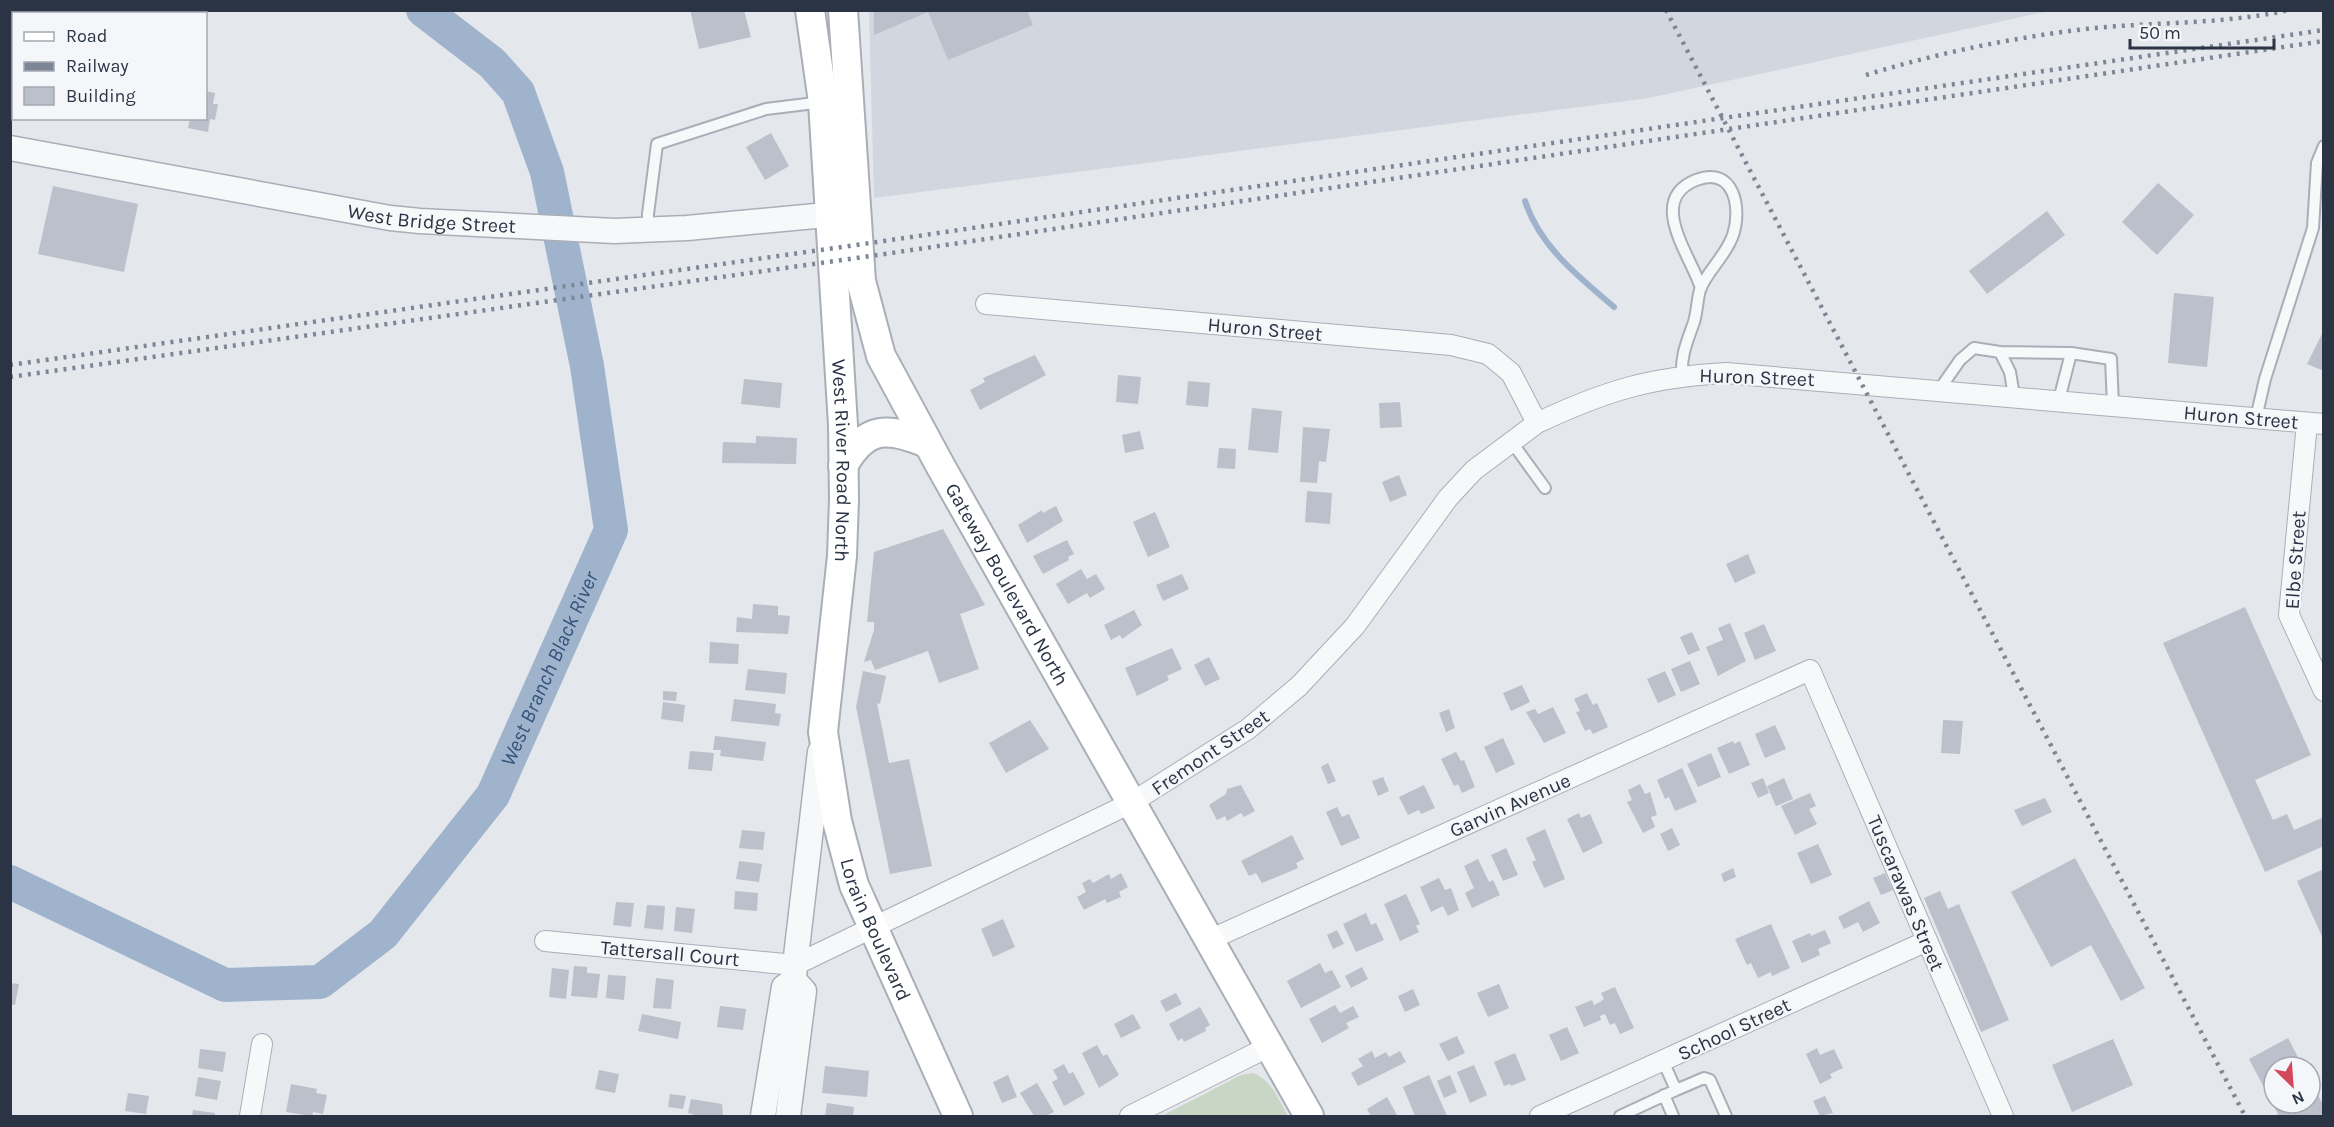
<svg xmlns="http://www.w3.org/2000/svg" width="2334" height="1127" viewBox="0 0 2334 1127" font-family="Karla,sans-serif">
<style>
.built{fill:#d2d6de}
.green{fill:#c9d6c5}
.lines{fill:none;stroke-linecap:round;stroke-linejoin:round}
.stream{stroke:#9fb4cc;stroke-width:6}
.river{stroke:#9fb4cc;stroke-width:34}
.building{fill:#bbc0ca}
.service-casing{stroke:#a9aeb7;stroke-width:14}
.minor-casing{stroke:#a9aeb7;stroke-width:22}
.tertiary-casing{stroke:#a9aeb7;stroke-width:27}
.secondary-casing{stroke:#a9aeb7;stroke-width:32}
.service{stroke:#f7f8fa;stroke-width:10}
.minor{stroke:#f7f8fa;stroke-width:20}
.tertiary{stroke:#f7f8fa;stroke-width:24}
.secondary{stroke:#fff;stroke-width:28}
.rail{stroke:#7d8696;stroke-width:4.5;stroke-dasharray:3 6;stroke-linecap:butt}
.labels{text-anchor:middle;stroke-width:4.5;stroke-linejoin:round;paint-order:stroke}
.street-label{font-size:20px;fill:#2b3445;stroke:#f4f6f9}
.water-label{font-size:21px;font-style:italic;fill:#34527a;stroke:#f4f6f9}
</style>
<rect width="100%" height="100%" fill="#e4e7ec"/>
<!-- built -->
<path class="built" d="M869 11H2049L1649 98 874 198Z"/>
<!-- green -->
<path class="green" d="M1252 1073C1271 1078 1279 1101 1288 1116H1162L1241 1075Z"/>
<g class="lines">
<!-- stream -->
<path class="stream" d="M1525 201C1540 247 1579 277 1614 307"/>
<!-- river -->
<path class="river" id="s1" d="M10 882 225 985 320 982 383 934 493 795 611 530 587 366 547 172 518 92 492 63 423 10"/>
</g>
<!-- building -->
<path class="building" d="M690 10H744L751 37 699 49Z
M874 10H1027L1033 25 948 60 928 12 874 35Z
M206 91 215 93 213 104H218L215 120 210 119 208 132 188 128 190 118H206Z
M771 133 789 166 765 180 746 147Z
M2158 183 2194 215 2157 255 2122 222Z
M53 186 138 204 124 272 38 254Z
M2047 211 2065 235 1987 294 1969 271Z
M2174 293 2214 297 2207 367 2168 363Z
M2324 330V371L2307 364Z
M1035 355 1046 375 980 410 970 390 985 382 983 378Z
M1118 375 1141 377 1138 404 1116 402Z
M744 379 782 383 780 408 741 404Z
M1188 381 1210 383 1208 407 1186 405Z
M1400 402 1402 427 1380 428 1379 403Z
M1252 408 1282 411 1278 453 1248 450Z
M1303 427 1330 429 1326 462 1319 461 1317 483 1300 482Z
M1140 431 1144 449 1125 453 1122 435Z
M756 436 797 438 796 464 722 463 723 442 756 443Z
M1219 448 1236 449 1235 469 1217 468Z
M1399 475 1407 495 1390 502 1382 482Z
M1307 491 1332 493 1330 524 1305 522Z
M1056 506 1063 521 1027 543 1018 525 1042 510 1043 513Z
M1155 512 1170 547 1148 557 1133 522Z
M943 529 985 605 960 614 979 669 939 683 928 651 875 670 871 660 864 662 874 630V622H867L874 552Z
M1067 540 1074 554 1068 557 1069 560 1043 574 1033 556Z
M1748 554 1756 573 1735 583 1726 564Z
M1081 569 1087 579 1096 574 1105 589 1090 598 1087 593 1068 604 1056 584Z
M1182 574 1189 589 1163 601 1156 585Z
M753 604 778 606V615L790 616 788 634 736 632 737 617 752 619Z
M2245 607 2311 755 2255 780 2273 820 2287 814 2294 830 2324 817V846L2265 872 2163 643Z
M1134 610 1142 625 1122 639 1120 635 1111 640 1104 625Z
M1730 623 1746 661 1718 676 1706 647 1723 640 1718 628Z
M1764 624 1776 651 1755 660 1744 633Z
M1692 632 1700 650 1688 655 1680 637Z
M710 642 739 644 738 664 709 663Z
M1172 648 1182 669 1167 676 1169 680 1137 696 1125 668Z
M1209 657 1220 679 1205 686 1194 665Z
M1690 661 1700 684 1681 692 1671 669Z
M748 669 787 673 785 694 745 690Z
M863 671 886 676 880 704 877 703 889 763 909 759 932 866 890 874 856 707Z
M1665 671 1676 695 1658 703 1647 679Z
M1522 685 1530 702 1511 711 1503 693Z
M663 691 677 692 676 701 663 700Z
M1587 693 1593 705 1597 703 1608 727 1593 734 1590 729 1585 731 1576 712 1580 711 1574 699Z
M734 699 776 704 775 713 781 714 779 726 731 721Z
M663 702 685 705 683 722 661 719Z
M1553 707 1566 733 1544 743 1526 712 1535 709 1538 714Z
M1449 709 1455 728 1446 732 1439 713Z
M1030 720 1049 749 1006 773 989 743Z
M1943 720 1963 721 1960 754 1941 753Z
M1775 725 1786 749 1765 758 1755 734Z
M715 736 766 742 763 761 720 756 721 750H713Z
M1503 738 1515 764 1496 773 1484 747Z
M1733 741 1734 744 1740 741 1750 765 1729 774 1717 748Z
M690 751 714 753 712 771 688 769Z
M1456 752 1461 761 1464 760 1475 787 1462 793 1458 784 1454 786 1441 759Z
M1711 753 1721 777 1698 787 1687 764Z
M1328 763 1336 781 1328 784 1321 767Z
M1682 768 1697 802 1675 811 1669 797 1665 799 1657 780Z
M1383 777 1389 791 1378 796 1372 781Z
M1763 778 1769 793 1758 798 1751 783Z
M1784 778 1793 799 1776 806 1767 786Z
M1640 784 1645 794 1650 792 1657 815 1651 817 1655 827 1643 833 1627 802 1632 800 1628 790Z
M1241 785 1255 811 1244 817 1241 813 1227 821 1225 816 1217 820 1209 805 1226 794 1227 789Z
M1424 785 1435 808 1421 814 1419 810 1408 815 1399 797Z
M1810 793 1816 806 1809 809 1817 824 1795 835 1781 806Z
M2045 798 2052 812 2022 826 2014 810Z
M1337 807 1342 817 1349 814 1360 838 1341 846 1326 812Z
M1579 813 1581 818 1590 814 1603 843 1583 853 1567 819Z
M1672 828 1680 845 1668 851 1660 834Z
M1545 829 1565 879 1544 888 1532 862 1536 860 1526 838Z
M742 830 765 832 763 850 739 848Z
M1292 835 1304 859 1296 863 1298 868 1262 883 1256 873 1249 876 1241 861Z
M1818 844 1832 875 1811 884 1797 853Z
M1506 848 1518 875 1503 881 1491 855Z
M2075 858 2145 988 2121 1001 2091 945 2051 967 2011 892Z
M1478 859 1489 882 1493 880 1500 895 1472 908 1465 893 1474 888 1464 866Z
M739 861 762 864 759 882 736 879Z
M1733 868 1736 877 1724 882 1721 874Z
M2324 869V941L2297 881Z
M1121 873 1128 887 1119 892 1121 897 1107 903 1105 899 1084 910 1077 897 1086 892 1082 883 1090 879 1093 883 1109 874 1111 879Z
M1885 873 1893 890 1881 895 1873 878Z
M1439 878 1445 890 1451 888 1459 910 1448 916 1443 906 1431 912 1420 887Z
M735 891 758 893 757 911 734 909Z
M1940 891 1948 909 1959 904 2009 1020 1981 1032 1924 898Z
M1406 894 1420 924 1416 926 1419 932 1400 941 1384 904Z
M1869 901 1880 923 1863 932 1858 922 1844 929 1838 917Z
M616 902 634 903 631 927 613 925Z
M647 905 665 906 663 930 644 928Z
M676 907 695 909 692 933 674 931Z
M1366 913 1371 925 1376 923 1384 940 1356 952 1343 924Z
M1003 919 1015 947 993 957 981 929Z
M1771 924 1790 968 1772 976 1771 972 1758 978 1751 963 1747 965 1735 939Z
M1337 930 1344 944 1333 949 1327 935Z
M1825 930 1831 943 1818 949 1820 955 1802 963 1792 941 1810 933 1811 936Z
M1320 963 1325 973 1332 970 1341 987 1301 1008 1287 981Z
M574 966 587 967V973L600 974 597 998 571 996Z
M1362 967 1368 979 1351 988 1345 976Z
M552 968 569 970 566 999 549 997Z
M608 975 626 976 624 1000 606 998Z
M656 978 674 980 671 1009 653 1008Z
M10 983 19 984 15 1005 10 1004Z
M1499 984 1509 1008 1488 1017 1477 993Z
M1615 987 1634 1028 1620 1034 1615 1023 1610 1025 1605 1014 1600 1016 1601 1020 1584 1027 1575 1007 1592 1000 1594 1005 1600 1002 1604 999 1601 993Z
M1413 989 1420 1005 1405 1012 1398 996Z
M1176 993 1182 1004 1166 1012 1160 1001Z
M1335 1005 1340 1013 1353 1006 1359 1017 1346 1023 1349 1028 1322 1043 1309 1019Z
M720 1006 746 1009 743 1030 717 1027Z
M1200 1007 1210 1025 1205 1028 1206 1031 1184 1042 1182 1038 1178 1041 1169 1024Z
M642 1014 681 1022 678 1039 638 1031Z
M1133 1014 1141 1028 1121 1038 1114 1024Z
M1567 1027 1579 1053 1561 1061 1549 1035Z
M1457 1036 1465 1053 1448 1061 1439 1044Z
M2288 1038 2303 1067H2274V1103H2310V1081L2324 1106V1114L2318 1116H2279L2249 1059Z
M2113 1039 2133 1085 2072 1112 2052 1065Z
M1097 1045 1103 1056 1107 1054 1119 1075 1099 1088 1082 1053Z
M1817 1048 1820 1055 1834 1049 1843 1068 1830 1074 1832 1078 1820 1084 1806 1054Z
M200 1049 226 1052 223 1072 198 1068Z
M1372 1051 1375 1058 1386 1052 1389 1057 1400 1051 1406 1062 1358 1086 1351 1073 1363 1066 1358 1059Z
M1515 1053 1526 1080 1511 1086 1510 1084 1504 1086 1494 1062Z
M1064 1064 1069 1074 1073 1072 1085 1094 1064 1106 1052 1082 1058 1079 1053 1070Z
M1474 1065 1487 1095 1470 1103 1457 1072Z
M825 1066 869 1071 867 1097 822 1093Z
M599 1070 619 1074 615 1093 595 1089Z
M1008 1075 1017 1097 1002 1103 993 1082Z
M1429 1075 1447 1116H1415L1403 1087Z
M1450 1075 1457 1092 1444 1098 1437 1081Z
M198 1077 221 1081 217 1100 195 1096Z
M1037 1083 1054 1112 1045 1116H1034L1020 1093Z
M291 1084 317 1089 316 1093 327 1095 323 1114 313 1112 312 1116 286 1112Z
M128 1093 149 1096 146 1114 125 1111Z
M670 1094 686 1096 683 1109 668 1107Z
M1825 1096 1833 1113 1820 1116 1813 1101Z
M1387 1097 1397 1115 1371 1116 1367 1109Z
M691 1099 722 1104 723 1116H698L688 1113Z
M827 1103 854 1107 853 1116H825Z
M193 1110 215 1113V1116H192Z"/>
<g class="lines">
<defs>
<path id="service" d="M648 229V214L657 144 766 109 823 102
M2000 352 2071 353
M1682 375C1681 354 1687 342 1694 322 1697 312 1697 301 1700 290 1706 272 1726 256 1733 235 1742 208 1734 165 1696 180 1646 200 1691 256 1701 288
M1939 390 1960 360 1974 348 2000 352 2010 372 2014 396
M2059 400 2071 353 2111 359 2113 405
M2256 418 2265 379 2313 228 2317 163 2324 146
M1511 441 1545 488
M1663 1061 1676 1090 1704 1078 1710 1080 1726 1116
M1664 1095 1673 1116
M1620 1116 1676 1090"/>
<path id="minor" d="M986 304 1451 345 1488 354 1511 373 1537 423C1605 391 1650 377 1726 373L2324 424
M2307 423 2289 615 2324 691
M1209 940 1810 670 2003 1116
M545 941 795 965 1131 803 1248 729 1299 686 1355 626 1448 498 1474 470 1537 423
M250 1116 262 1044
M1130 1116 1268 1047
M1540 1116 1927 941"/>
<g id="tertiary">
<path id="s2" d="M10 148 390 218 420 221 614 231 687 228 847 213"/>
<path d="M763 1116 784 987 794 980"/>
<path d="M788 1116 804 991 794 980 795 965 820 752"/>
</g>
<g id="secondary">
<path id="s3" d="M810 10 823 102 843 425 844 499 842 556 823 732 837 821 854 885 958 1116"/>
<path id="s4" d="M843 10 861 281 881 356 941 467 1309 1116"/>
<path d="M843 466C866 425 888 427 927 443"/>
</g>
</defs>
<!-- service casing -->
<use href="#service" class="service-casing"/>
<!-- minor casing -->
<use href="#minor" class="minor-casing"/>
<!-- tertiary casing -->
<use href="#tertiary" class="tertiary-casing"/>
<!-- secondary casing -->
<use href="#secondary" class="secondary-casing"/>
<!-- service -->
<use href="#service" class="service"/>
<!-- minor -->
<use href="#minor" class="minor"/>
<!-- tertiary -->
<use href="#tertiary" class="tertiary"/>
<!-- secondary -->
<use href="#secondary" class="secondary"/>
<!-- rail -->
<path class="rail" d="M1666 10 2245 1116
M1866 75C1941 52 2016 37 2094 28 2159 22 2225 24 2289 10
M10 365 877 242 2324 30
M10 377 878 255 2324 41"/>
</g>
<g class="labels">
<!-- street labels -->
<g class="street-label">
<text dy="7" stroke="none"><textPath href="#s2" startOffset="428">West Bridge Street</textPath></text>
<text transform="translate(1265 329) rotate(5)" y="7">Huron Street</text>
<text transform="translate(1757 377) rotate(2)" y="7">Huron Street</text>
<text transform="translate(2241 417) rotate(5)" y="7">Huron Street</text>
<text dy="7" stroke="none"><textPath href="#s3" startOffset="452">West River Road North</textPath></text>
<text transform="translate(2295 560) rotate(-86)" y="7">Elbe Street</text>
<text dy="7" stroke="none"><textPath href="#s4" startOffset="610">Gateway Boulevard North</textPath></text>
<text transform="translate(1210 752) rotate(-34)" y="7">Fremont Street</text>
<text transform="translate(1510 805) rotate(-24)" y="7">Garvin Avenue</text>
<text transform="translate(1906 893) rotate(67)" y="7">Tuscarawas Street</text>
<text dy="7" stroke="none"><textPath href="#s3" startOffset="930">Lorain Boulevard</textPath></text>
<text transform="translate(670 953) rotate(5)" y="7">Tattersall Court</text>
<text transform="translate(1734 1029) rotate(-25)" y="7">School Street</text>
</g>
<!-- water labels -->
<g class="water-label">
<text dy="7" stroke="none"><textPath href="#s1" startOffset="728">West Branch Black River</textPath></text>
</g>
</g>
<!-- border -->
<rect width="2334" height="1127" fill="none" stroke="#2b3445" stroke-width="24"/>
<!-- legend -->
<rect x="12" y="12" width="195" height="108" fill="#f4f6f9" stroke="#a4a8b1" stroke-width="1.5"/>
<rect x="24" y="32" width="30" height="9" fill="#ffffff" stroke="#a4a8b1" stroke-width="1.5"/>
<text x="66" y="42" font-size="18" fill="#2b3445">Road</text>
<rect x="24" y="62" width="30" height="9" fill="#7d8696" stroke="#a4a8b1" stroke-width="1.5"/>
<text x="66" y="72" font-size="18" fill="#2b3445">Railway</text>
<rect x="24" y="87" width="30" height="18" fill="#bbc0ca" stroke="#a4a8b1" stroke-width="1.5"/>
<text x="66" y="102" font-size="18" fill="#2b3445">Building</text>
<!-- north arrow -->
<g transform="translate(2292 1085) rotate(155)"><circle r="28" fill="#f4f6f9" stroke="#a4a8b1" stroke-width="1.5"/>
<path d="M0-4.5L10 22L0 15L-10 22Z" fill="#d1495b"/>
<text y="-9" font-size="16" font-weight="bold" text-anchor="middle" fill="#2b3445">N</text>
</g>
<!-- scale -->
<path d="M2130 39v9h144v-9" fill="none" stroke="#2b3445" stroke-width="3"/>
<text x="2139" y="39" font-size="18" fill="#2b3445" stroke="#f4f6f9" stroke-width="4.5" paint-order="stroke">50 m</text>
</svg>
